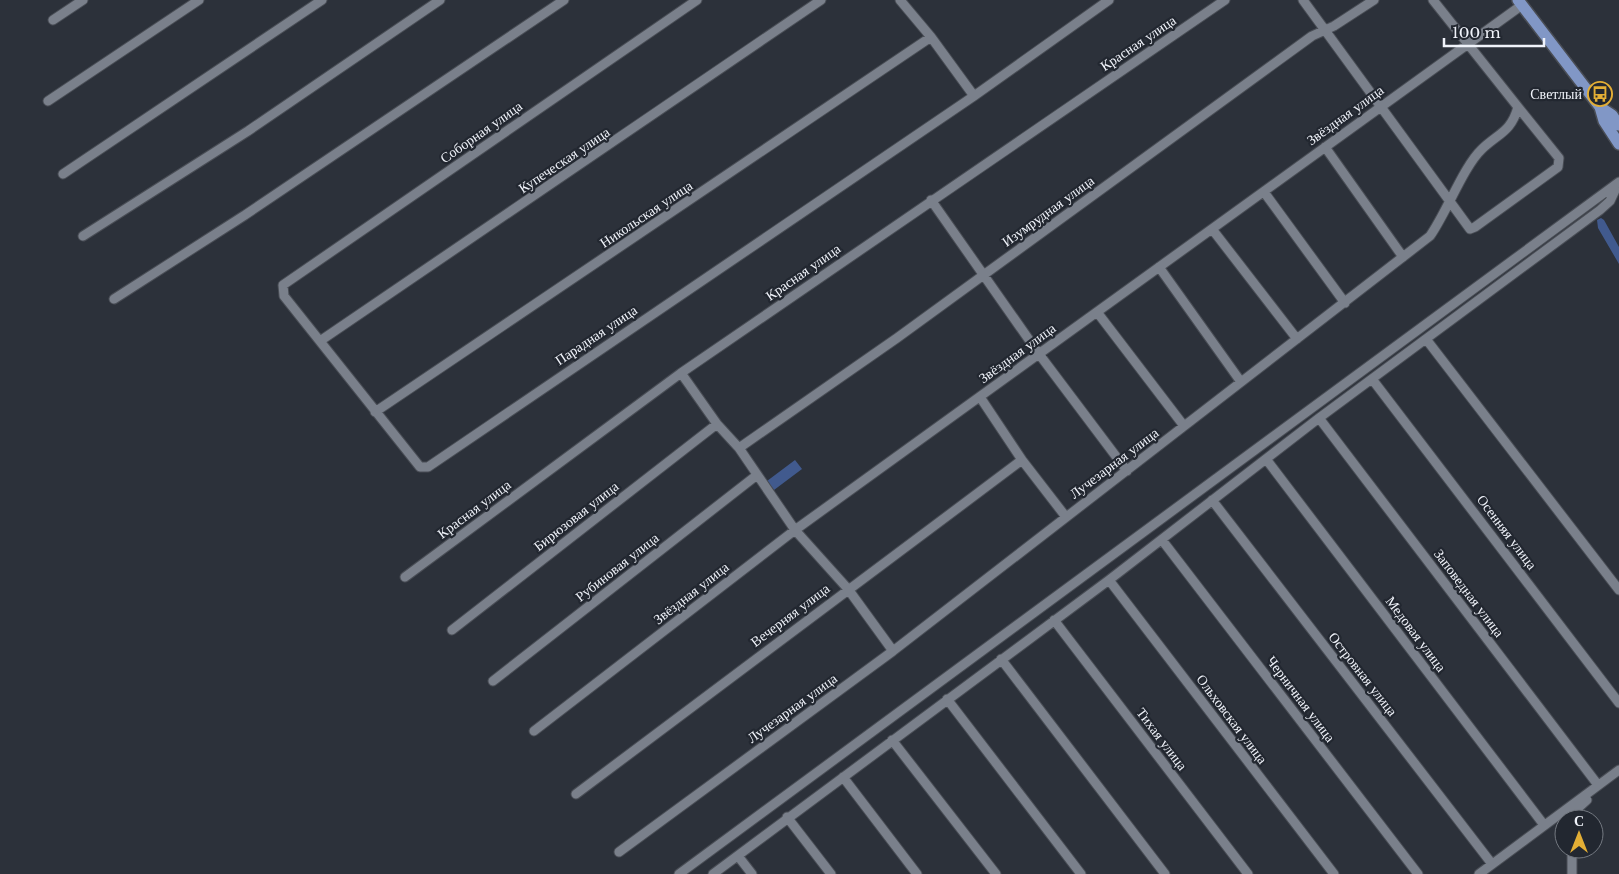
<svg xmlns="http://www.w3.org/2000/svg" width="1619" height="874" viewBox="0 0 1619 874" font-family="'Libre Baskerville',serif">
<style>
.green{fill:#415a8e}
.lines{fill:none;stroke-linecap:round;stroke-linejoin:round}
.minor-casing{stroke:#494d55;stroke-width:11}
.major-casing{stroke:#494d55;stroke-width:14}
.minor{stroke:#7a808b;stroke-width:9}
.major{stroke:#8197c6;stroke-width:11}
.labels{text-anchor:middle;stroke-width:4.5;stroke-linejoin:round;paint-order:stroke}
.street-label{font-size:14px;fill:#f0f3fa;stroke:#222730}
.poi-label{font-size:14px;fill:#f0f3fa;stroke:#222730;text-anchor:end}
</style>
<rect width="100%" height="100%" fill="#2c313a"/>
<!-- green -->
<path class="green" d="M1601 218 1604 220 1619 247V264L1598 228 1597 220Z
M795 460 802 469 774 490 767 481Z"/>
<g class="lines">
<defs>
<path id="minor" d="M697 0 283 285 284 296 420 467H428L974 96 1109 0
M900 0 931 37 974 96
M1303 0 1470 229 1475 227 1558 167 1559 158 1518 107
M53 20 83 0
M48 101 199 0
M1325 147 1403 257
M63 174 322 0
M1264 192 1345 303
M931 200 1039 354 1127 471
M1212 229 1297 339
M83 236 248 131 440 0
M1159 267 1241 382
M114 299 245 215 564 0
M1097 312 1184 426
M1426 339 1619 590
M320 341 821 0
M681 373 717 424 739 448 795 530 848 589 893 651
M1372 379 1619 703
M980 397 1022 460 1066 517
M375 412 931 37
M1319 418 1598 785
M739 448 897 338 1312 36 1334 26 1374 0
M1266 459 1544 825
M1212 500 1492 864
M1162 540 1418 874
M405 577 681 373 1225 0
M1109 580 1334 874
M1054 620 1248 874
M452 630 717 424
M1001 659 1165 874
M493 681 757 475
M947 699 1081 874
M534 731 795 530 1522 5
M892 740 996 874
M843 777 917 874
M576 794 1022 460
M787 817 831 874
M1573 819 1577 809 1587 800
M619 852 893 651 1430 236C1447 212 1463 167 1482 149 1499 133 1511 132 1518 107L1433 0
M738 856 752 874
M679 874 1619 182
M713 874 1109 580 1319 418 1600 210 1610 201 1619 182
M1479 874 1619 770
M1572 874V849"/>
<path id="major" d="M1518 0 1600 107 1612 115 1619 125
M1600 107 1604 121 1619 144"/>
</defs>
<!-- minor casing -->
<use href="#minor" class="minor-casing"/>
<!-- major casing -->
<use href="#major" class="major-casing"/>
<!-- minor -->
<use href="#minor" class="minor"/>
<!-- major -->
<use href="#major" class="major"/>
</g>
<!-- icons -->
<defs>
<symbol id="bus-ring" viewBox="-11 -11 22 22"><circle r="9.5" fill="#222730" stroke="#e3ae35" stroke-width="1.5"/><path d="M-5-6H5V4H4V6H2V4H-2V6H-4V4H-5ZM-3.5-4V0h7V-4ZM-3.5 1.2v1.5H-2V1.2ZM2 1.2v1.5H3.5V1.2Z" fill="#e3ae35"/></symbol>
</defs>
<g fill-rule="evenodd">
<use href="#bus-ring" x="1586" y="80" width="28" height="28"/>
</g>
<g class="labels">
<!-- street labels -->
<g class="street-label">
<text transform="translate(1138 43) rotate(-34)" y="5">Красная улица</text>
<text transform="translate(1345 115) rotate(-36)" y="5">Звёздная улица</text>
<text transform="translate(481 132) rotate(-35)" y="5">Соборная улица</text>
<text transform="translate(564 160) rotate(-34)" y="5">Купеческая улица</text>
<text transform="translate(1048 211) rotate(-36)" y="5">Изумрудная улица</text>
<text transform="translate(646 214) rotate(-34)" y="5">Никольская улица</text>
<text transform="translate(803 272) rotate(-35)" y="5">Красная улица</text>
<text transform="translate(596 335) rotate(-34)" y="5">Парадная улица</text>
<text transform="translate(1017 353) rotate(-36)" y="5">Звёздная улица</text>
<text transform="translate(1114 463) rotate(-37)" y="5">Лучезарная улица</text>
<text transform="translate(474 509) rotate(-37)" y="5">Красная улица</text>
<text transform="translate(576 516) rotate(-38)" y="5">Бирюзовая улица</text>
<text transform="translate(1507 532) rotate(53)" y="5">Осенняя улица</text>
<text transform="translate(617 567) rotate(-38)" y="5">Рубиновая улица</text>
<text transform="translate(691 593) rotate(-38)" y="5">Звёздная улица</text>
<text transform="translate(1469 593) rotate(53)" y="5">Заповедная улица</text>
<text transform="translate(790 615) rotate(-37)" y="5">Вечерняя улица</text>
<text transform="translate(1416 634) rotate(53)" y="5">Медовая улица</text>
<text transform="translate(1363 674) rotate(52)" y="5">Островная улица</text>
<text transform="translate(1301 699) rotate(53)" y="5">Черничная улица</text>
<text transform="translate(792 708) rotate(-36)" y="5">Лучезарная улица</text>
<text transform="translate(1232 719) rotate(53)" y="5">Ольховская улица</text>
<text transform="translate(1162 739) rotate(53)" y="5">Тихая улица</text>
</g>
<!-- poi labels -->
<g class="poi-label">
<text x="1582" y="99">Светлый</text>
</g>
</g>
<!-- north arrow -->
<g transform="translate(1579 834)"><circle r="24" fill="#222730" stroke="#747981"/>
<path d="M0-4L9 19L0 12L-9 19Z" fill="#e3ae35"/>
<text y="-8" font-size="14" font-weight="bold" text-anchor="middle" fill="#f0f3fa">С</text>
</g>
<!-- scale -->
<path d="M1444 38v8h100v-8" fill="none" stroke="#f0f3fa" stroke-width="2.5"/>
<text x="1452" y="38" font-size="15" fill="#f0f3fa" stroke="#222730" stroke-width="4" paint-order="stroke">100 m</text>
</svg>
